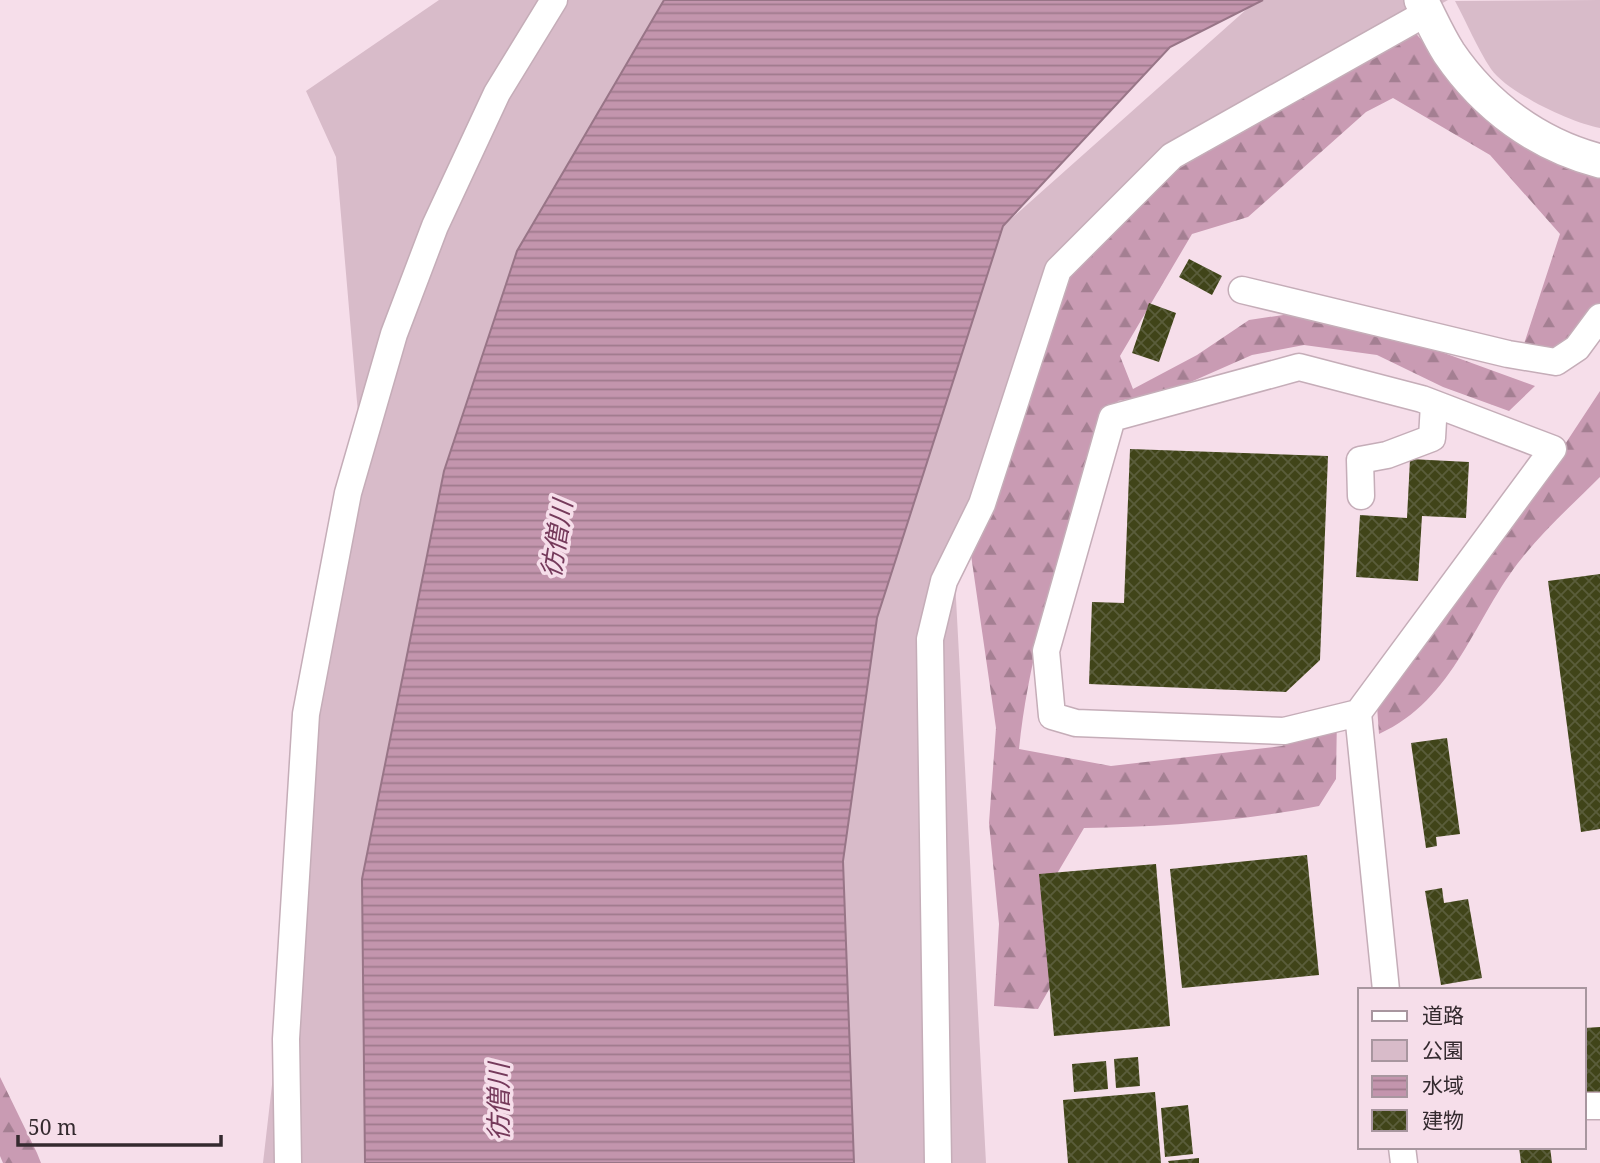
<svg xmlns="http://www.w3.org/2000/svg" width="1600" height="1163" viewBox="0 0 1600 1163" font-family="'Noto Serif','Noto Sans JP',serif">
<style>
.green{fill:#d8bbc9}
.forest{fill:url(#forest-firs)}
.water{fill:url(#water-rules);stroke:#987587;stroke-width:2}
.building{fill:url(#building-cross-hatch)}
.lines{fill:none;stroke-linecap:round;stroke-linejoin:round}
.minor-casing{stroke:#c5adb8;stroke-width:29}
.tertiary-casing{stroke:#c5adb8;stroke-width:36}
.minor{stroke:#fff;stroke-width:26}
.tertiary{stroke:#fff;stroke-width:33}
.labels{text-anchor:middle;stroke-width:7;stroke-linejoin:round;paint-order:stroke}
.water-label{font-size:26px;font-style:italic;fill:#753a5b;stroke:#f6deea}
</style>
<defs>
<pattern id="forest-firs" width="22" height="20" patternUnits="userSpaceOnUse" patternTransform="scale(1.75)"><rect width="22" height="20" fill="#c99bb3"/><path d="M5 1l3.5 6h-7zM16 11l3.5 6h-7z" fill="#a47f92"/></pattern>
<pattern id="water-rules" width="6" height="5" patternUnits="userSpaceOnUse" patternTransform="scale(1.75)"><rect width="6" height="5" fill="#c395ad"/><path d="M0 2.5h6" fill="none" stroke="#9f7a8d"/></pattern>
<pattern id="building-cross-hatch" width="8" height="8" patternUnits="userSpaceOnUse" patternTransform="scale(1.75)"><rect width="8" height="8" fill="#404419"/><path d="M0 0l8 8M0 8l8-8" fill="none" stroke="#5a5d3b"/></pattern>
</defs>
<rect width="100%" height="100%" fill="#f6deea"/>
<!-- green -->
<path class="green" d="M439 0H667L367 1163H263L328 599 361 448 336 157 306 91Z
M1264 0H1448L1291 88 954 561 986 1163H845L843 861 877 618 1003 226 1248 8Z
M1600 0V128C1571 123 1508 93 1491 69 1477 48 1467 23 1455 1Z"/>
<!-- forest -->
<path class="forest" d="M1412 29 1446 68 1600 176V317L1577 348 1522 350 1560 234 1490 155 1393 98 1366 112 1248 217 1192 234 1120 356 1133 389 1197 355 1249 320 1323 309 1535 386 1509 411 1443 387 1377 355 1304 345 1252 355 1168 392 1118 401C1074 515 1032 626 1019 749L1111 766 1282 746 1337 714 1336 779 1319 806C1241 821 1163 827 1084 828L1055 877 1064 963 1038 1009 994 1006 999 924 989 823 996 728 968 534 1069 269 1121 205 1291 88Z
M1600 391V477C1574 503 1545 529 1522 558 1474 617 1456 699 1379 734L1377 706 1496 549Z
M0 1077 37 1153 41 1163H3L0 1156Z"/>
<!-- water -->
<path class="water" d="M664 0H1263L1170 47 1003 226 877 618 843 861 854 1163H365L362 879 444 471 517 251Z"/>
<!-- building -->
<path class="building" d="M1189 259 1222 276 1212 295 1179 277Z
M1149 303 1176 313 1159 362 1132 353Z
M1130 449 1328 456 1320 660 1286 692 1089 684 1092 602 1124 603Z
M1410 459 1469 462 1466 518 1422 516 1418 581 1356 577 1360 515 1407 518Z
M1600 574V829L1581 832 1548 581Z
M1447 738 1460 834 1436 837 1437 846 1426 848 1411 743Z
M1307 855 1319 975 1182 988 1170 869Z
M1156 864 1170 1026 1054 1036 1039 874Z
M1442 888 1444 903 1468 899 1482 978 1441 985 1425 891Z
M1600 1027V1096L1584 1098V1028Z
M1138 1057 1140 1086 1116 1088 1114 1059Z
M1106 1061 1108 1089 1074 1092 1072 1064Z
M1155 1092 1161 1163H1068L1063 1100Z
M1188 1105 1193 1154 1165 1157 1161 1108Z
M1519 1147H1550L1552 1163H1521Z
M1199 1158V1163H1169L1168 1161Z"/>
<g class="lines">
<defs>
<path id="minor" d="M1242 290 1508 354 1556 362 1577 348 1600 317
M1361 496 1360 460 1387 455 1432 438 1434 404
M1358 713 1284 731 1076 723 1052 716 1046 651 1112 418 1299 367 1422 399 1553 449 1358 713 1386 990
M1584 1106H1600
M1402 1147 1404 1163
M288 1163 286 1039 306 714 348 493 394 334 435 226 497 93 554 0
M938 1163 930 639 944 581 982 504 1058 270 1172 156 1428 12"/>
<path id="tertiary" d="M1421 0C1430 17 1438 36 1449 53 1485 106 1538 145 1600 161"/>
</defs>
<!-- minor casing -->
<use href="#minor" class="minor-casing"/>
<!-- tertiary casing -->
<use href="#tertiary" class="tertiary-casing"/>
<!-- minor -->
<use href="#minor" class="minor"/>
<!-- tertiary -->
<use href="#tertiary" class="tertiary"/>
</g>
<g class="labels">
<!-- water labels -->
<g class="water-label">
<text transform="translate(557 539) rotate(-81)" y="9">彷僧川</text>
<text transform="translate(499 1102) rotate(-90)" y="9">彷僧川</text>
</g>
</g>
<!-- legend -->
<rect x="1358" y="988" width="228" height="161" fill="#f6deea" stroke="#a8969f" stroke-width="2"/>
<rect x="1372" y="1011" width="35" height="10" fill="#ffffff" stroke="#a8969f" stroke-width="2"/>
<text x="1422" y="1023" font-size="21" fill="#342a2f">道路</text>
<rect x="1372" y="1040" width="35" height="21" fill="#d8bbc9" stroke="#a8969f" stroke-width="2"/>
<text x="1422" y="1058" font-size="21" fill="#342a2f">公園</text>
<rect x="1372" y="1076" width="35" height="21" fill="url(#water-rules)" stroke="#a8969f" stroke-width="2"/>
<text x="1422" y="1093" font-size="21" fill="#342a2f">水域</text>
<rect x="1372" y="1110" width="35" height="21" fill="url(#building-cross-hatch)" stroke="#a8969f" stroke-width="2"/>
<text x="1422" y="1128" font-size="21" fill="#342a2f">建物</text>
<!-- scale -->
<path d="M18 1135v10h203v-10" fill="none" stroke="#342a2f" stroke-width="3.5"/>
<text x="28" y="1135" font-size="21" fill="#342a2f" stroke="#f6deea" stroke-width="5" paint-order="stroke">50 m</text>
</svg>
